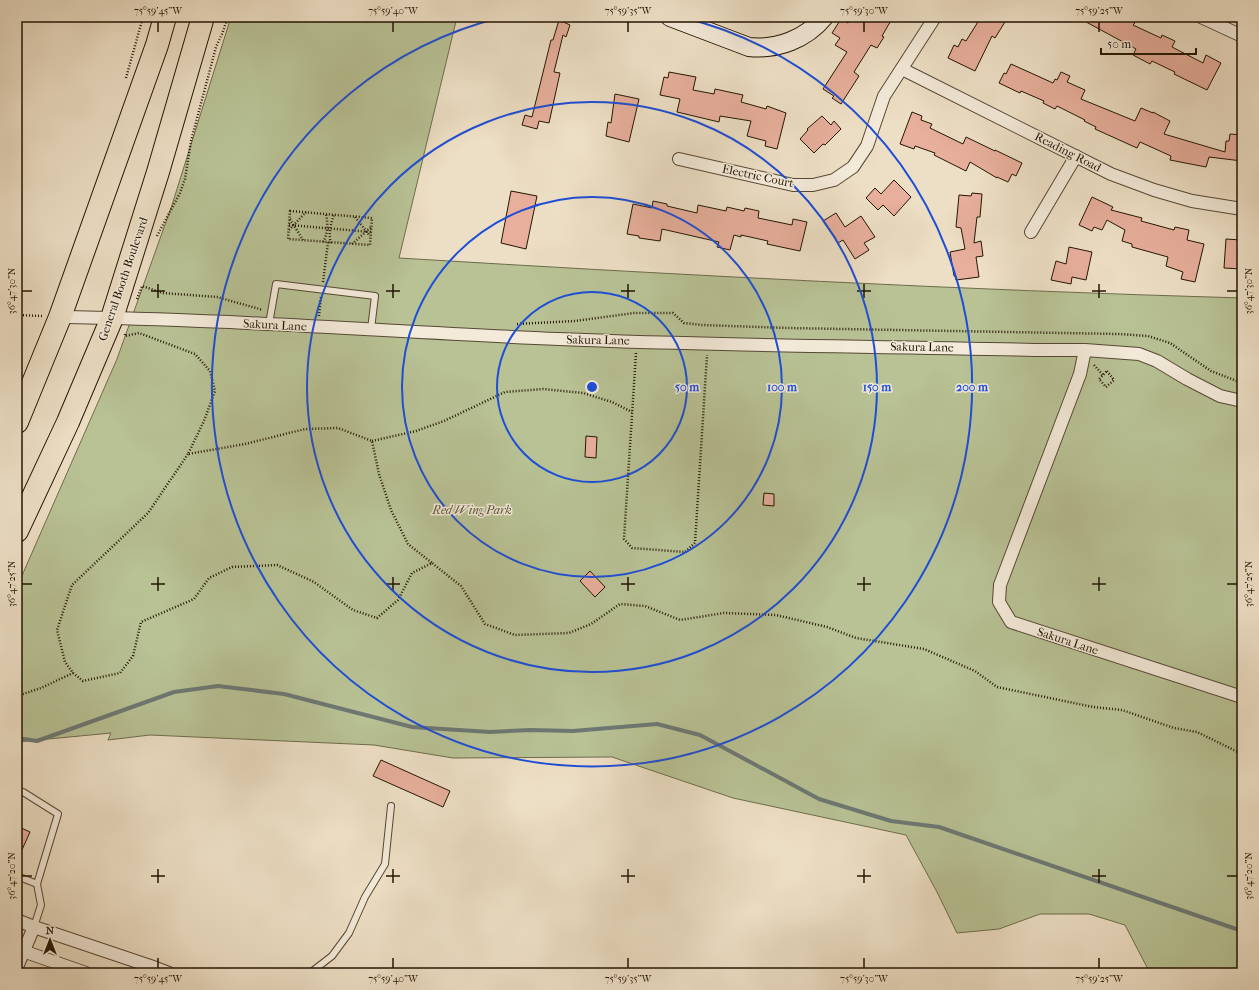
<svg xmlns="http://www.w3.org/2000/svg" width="1259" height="990" viewBox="0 0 1259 990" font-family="'IM FELL French Canon',serif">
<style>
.green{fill:#b8c295;stroke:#6e6c4c}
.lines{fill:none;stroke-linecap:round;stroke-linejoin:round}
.stream{stroke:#6d7873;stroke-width:4}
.building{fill:#e7af9c;stroke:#231503}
.lane-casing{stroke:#564834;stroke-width:8}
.street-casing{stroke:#564834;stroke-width:14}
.secondary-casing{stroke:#231503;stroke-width:20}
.highway-casing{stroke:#231503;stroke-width:24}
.path{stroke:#231503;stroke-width:2.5;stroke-dasharray:1 2;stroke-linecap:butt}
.lane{stroke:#f3ead9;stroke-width:6}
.street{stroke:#f3ead9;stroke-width:12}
.secondary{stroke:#f3ead9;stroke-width:18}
.highway{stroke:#eddfc5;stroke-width:22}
.ticks{fill:none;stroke:#231503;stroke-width:1.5}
.ring{fill:none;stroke:#1d4ed8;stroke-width:2}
.labels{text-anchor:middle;stroke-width:3;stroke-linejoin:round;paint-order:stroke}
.street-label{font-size:12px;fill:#231503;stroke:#f3ead9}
.park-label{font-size:12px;font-style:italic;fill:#575236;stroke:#f3ead9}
.centre{fill:#1d4ed8;stroke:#f3ead9;stroke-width:2}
.ring-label{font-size:12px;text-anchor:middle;font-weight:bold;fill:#1d4ed8;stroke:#f3ead9;stroke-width:3;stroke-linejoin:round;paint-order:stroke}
.neatline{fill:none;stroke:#231503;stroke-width:1.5}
.ticks-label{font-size:10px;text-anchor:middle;fill:#231503}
</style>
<rect width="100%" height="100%" fill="#eddfc5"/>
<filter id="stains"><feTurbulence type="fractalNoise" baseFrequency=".005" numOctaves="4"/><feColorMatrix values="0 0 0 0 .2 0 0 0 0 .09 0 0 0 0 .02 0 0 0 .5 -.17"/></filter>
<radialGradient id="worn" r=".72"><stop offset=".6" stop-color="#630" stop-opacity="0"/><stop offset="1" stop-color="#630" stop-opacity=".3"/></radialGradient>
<!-- green -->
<path class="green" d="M231 17H457L399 258C680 275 961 290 1242 298V973H1150L1125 925 1089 914H1040L999 929 957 933 937 892 906 835 733 798 612 757 453 758 374 745 150 735 108 740 111 733 17 742V587L117 359 172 205Z"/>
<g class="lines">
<!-- stream -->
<path class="stream" d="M17 738 37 741 174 692 218 686 284 694 412 727 490 732 530 730 573 731 657 724 700 735 819 799 891 821 939 827 1242 931"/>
</g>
<!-- building -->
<path class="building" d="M852 17H893L882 36 884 37 877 48 871 45 854 72 859 76 841 104 832 98 834 96 823 89 847 52 835 45 840 38 832 33 841 19 848 23Z
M981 17H1008L995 38 992 36 975 71 948 58 954 45 958 47 962 39 966 41Z
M1077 17H1124L1135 23 1133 25 1161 38 1162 35 1175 41 1172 47 1203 63 1206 55 1221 63 1207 90 1174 74 1175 72 1152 61 1150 64 1133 55 1136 49Z
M559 20 570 25 566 37 563 35 554 72 560 73 549 123 539 121 537 129 522 125 525 115 532 117 551 40H553Z
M1011 64 1053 83 1055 79 1057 80 1061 72 1070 76 1067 82 1085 90 1081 99 1135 121 1141 108 1153 113V112L1170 121 1164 134 1225 152 1226 141H1229L1230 134 1242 135V161L1209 157 1206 167 1170 160 1171 156 1140 142 1137 148 1095 129 1096 127 1084 121 1085 120 1057 106 1055 109 1043 103 1044 101 1021 91 1020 93 999 83 1004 73 1006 74Z
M669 72 696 77 693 90 714 94 715 89 743 95 741 102 766 109 767 106 786 113 777 149 765 146 766 141 747 136 751 121 720 116 719 122 677 112 680 99 660 95 664 77 668 78Z
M615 94 639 99 629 142 606 136 608 122 611 123Z
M912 112 922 116 921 120 932 124 930 128 963 144 966 137 995 151V150L1022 163 1016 176 1012 174 1008 182 997 177V178L970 162 966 171 934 155 935 153 915 146 914 149 900 144Z
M822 116 831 125 834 121 841 129 825 145 823 144 814 153 800 139 808 130 807 129Z
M894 180 911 197 894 216 883 205 878 210 866 198 875 188 881 194Z
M511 191 537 196 526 249 501 243Z
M972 193 982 194 980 217H977L974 243 981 241 983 256 976 257 979 277 956 280 955 276H954L950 252 965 249 961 228 956 227 959 195 971 196Z
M1092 197 1113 207 1111 210 1142 218 1141 221 1174 230 1175 227 1189 230 1187 240 1204 244 1195 282 1181 279 1183 272 1166 266 1168 257 1132 247V244L1122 241 1125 230 1107 220 1102 230 1094 227 1092 231 1079 225Z
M653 201 667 204V206L697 213 698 205 726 211 727 207 744 211 745 208 759 211 758 218 792 225 793 219 807 222 800 251 767 244 768 241 741 235V237L734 235 730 250 717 247 719 242 662 229 660 241 639 238V236L627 234 633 204 652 208Z
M836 213 845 227 861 216 875 237 864 243 869 250 855 259 843 240 838 243 823 221Z
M1226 239 1241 240 1240 248 1242 249V269L1224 268Z
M1069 247 1092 252 1086 280 1072 277 1071 284 1051 280 1056 261 1066 264Z
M586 436 597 437 596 458 585 457Z
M764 493 774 494V506L763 505Z
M590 571 605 587 595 597 580 581Z
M381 760 450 791 443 807 373 776Z
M17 826 30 832 17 861Z"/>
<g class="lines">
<defs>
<path id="lane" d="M269 324 276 284 375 296 371 329
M17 792H23L58 814 37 884 41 905 34 927
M17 876 37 884
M310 973 332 956 349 933 365 897 385 864 391 806"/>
<path id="street" d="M1201 17 1242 36
M902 69 1111 174 1154 190 1192 201 1242 209
M679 159 793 185H813L834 180 853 167 867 146 884 96 935 17
M1031 232 1076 156
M60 317C227 319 393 332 559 339 717 346 876 346 1034 350H1085L1139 354 1157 361 1187 379 1220 396 1242 401
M1085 350 1080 374 1000 585 999 602 1011 622 1242 697
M17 920 34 927 156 968 169 973
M17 949 86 973
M17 967 34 927"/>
<path id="secondary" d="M670 17 749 47C777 50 806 39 824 17"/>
<path id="highway" d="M17 422 60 317 157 45 165 17
M17 531 68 422 112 318 158 172 203 17"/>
</defs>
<!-- lane casing -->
<use href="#lane" class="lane-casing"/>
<!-- street casing -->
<use href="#street" class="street-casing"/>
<!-- secondary casing -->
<use href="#secondary" class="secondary-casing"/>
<!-- highway casing -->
<use href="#highway" class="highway-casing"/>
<!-- path -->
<path class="path" d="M126 78 143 17
M290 211 372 218 370 245 288 239Z
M355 217 370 236
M290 219 303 240
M289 225 371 232
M289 230 306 212
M157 236 180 193 185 179 191 141 216 47 222 34 228 17
M323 242C328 234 328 223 326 214
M331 243C328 234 331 223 334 214
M352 244 371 227
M323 282 328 242
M137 299 142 286 163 293 217 297 263 310
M17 315 42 316
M319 316 321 297
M517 324 575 321 634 313H673L684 323 702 325 788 328 1119 334 1148 336 1170 343 1211 371 1242 383
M125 334V336L139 333 195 354 210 371 215 391 204 421 188 454 245 444 305 429 338 428 372 441 379 474 391 510 408 544 432 563
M636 353 624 539 632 548 685 552 695 543 707 355
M1094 365 1103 375
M1107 371 1114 380 1106 387 1099 379Z
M372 441 416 431 444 421 505 392 543 389 583 393 612 402 632 412
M188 454 148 513 72 585 57 630 65 662 73 673 83 681 120 673 133 656 141 622 194 599 209 578 232 567 277 565 314 582 353 610 377 618 398 600 412 573 432 563 461 586 485 624 515 635 569 633 591 624 620 604 645 606 680 620 724 613 776 615 827 627 856 638 924 649 975 671 997 687 1093 707 1122 710 1174 728 1197 732 1242 754
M17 696 41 688 73 673"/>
<!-- lane -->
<use href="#lane" class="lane"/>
<!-- street -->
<use href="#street" class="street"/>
<!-- secondary -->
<use href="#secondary" class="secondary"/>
<!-- highway -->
<use href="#highway" class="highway"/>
</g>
<!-- ticks -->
<path class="ticks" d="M158 22V32M393 22V32M628 22V32M864 22V32M1099 22V32M158 284V298M393 284V298M628 284V298M864 284V298M1099 284V298M22 291H32M151 291H165M386 291H400M621 291H635M857 291H871M1092 291H1106M1227 291H1237M158 577V591M393 577V591M628 577V591M864 577V591M1099 577V591M22 584H32M151 584H165M386 584H400M621 584H635M857 584H871M1092 584H1106M1227 584H1237M158 869V883M393 869V883M628 869V883M864 869V883M1099 869V883M22 876H32M151 876H165M386 876H400M621 876H635M857 876H871M1092 876H1106M1227 876H1237M158 958V968M393 958V968M628 958V968M864 958V968M1099 958V968"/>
<!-- distance rings -->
<g class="ring">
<circle cx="592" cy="387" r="95"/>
<circle cx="592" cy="387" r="190"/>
<circle cx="592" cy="387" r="285"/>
<path d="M681 17A380 380 0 1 1 503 17"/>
</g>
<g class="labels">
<!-- street labels -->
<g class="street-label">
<text transform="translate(1068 152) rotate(27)" y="4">Reading Road</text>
<text transform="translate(758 176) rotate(12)" y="4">Electric Court</text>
<text transform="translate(123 279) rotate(-71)" y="4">General Booth Boulevard</text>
<text transform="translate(275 325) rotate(3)" y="4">Sakura Lane</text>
<text transform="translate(598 340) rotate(1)" y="4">Sakura Lane</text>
<text transform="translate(922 347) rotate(1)" y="4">Sakura Lane</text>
<text transform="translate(1068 641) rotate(18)" y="4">Sakura Lane</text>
</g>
<!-- park labels -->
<g class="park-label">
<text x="472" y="514">Red Wing Park</text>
</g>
</g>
<circle cx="592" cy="387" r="6" class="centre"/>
<g class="ring-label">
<text x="687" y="391">50 m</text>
<text x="782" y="391">100 m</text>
<text x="877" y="391">150 m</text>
<text x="972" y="391">200 m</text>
</g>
<!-- margin -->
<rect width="1259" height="990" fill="none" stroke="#eddfc5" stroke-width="44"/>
<!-- north arrow -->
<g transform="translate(50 940)" stroke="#f3ead9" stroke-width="3" paint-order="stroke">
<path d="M0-3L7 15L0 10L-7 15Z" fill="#231503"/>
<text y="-6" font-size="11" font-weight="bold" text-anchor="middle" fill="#231503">N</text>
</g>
<!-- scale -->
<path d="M1101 48v6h95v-6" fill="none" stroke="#231503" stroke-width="2"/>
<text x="1107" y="48" font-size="12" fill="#231503" stroke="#f3ead9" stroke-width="3" paint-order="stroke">50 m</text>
<rect x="22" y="22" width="1215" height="946" class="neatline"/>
<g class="ticks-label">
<text x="158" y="14">75°59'45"W</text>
<text x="393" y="14">75°59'40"W</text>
<text x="628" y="14">75°59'35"W</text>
<text x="864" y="14">75°59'30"W</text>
<text x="1099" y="14">75°59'25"W</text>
<text transform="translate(11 291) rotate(-90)" y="4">36°47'30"N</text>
<text transform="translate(1248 291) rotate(-90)" y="4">36°47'30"N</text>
<text transform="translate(11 584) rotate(-90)" y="4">36°47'25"N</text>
<text transform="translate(1248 584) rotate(-90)" y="4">36°47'25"N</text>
<text transform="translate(11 876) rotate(-90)" y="4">36°47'20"N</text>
<text transform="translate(1248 876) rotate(-90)" y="4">36°47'20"N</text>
<text x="158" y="982">75°59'45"W</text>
<text x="393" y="982">75°59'40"W</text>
<text x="628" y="982">75°59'35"W</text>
<text x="864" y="982">75°59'30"W</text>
<text x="1099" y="982">75°59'25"W</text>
</g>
<rect width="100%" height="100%" filter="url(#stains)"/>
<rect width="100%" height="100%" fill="url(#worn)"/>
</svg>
